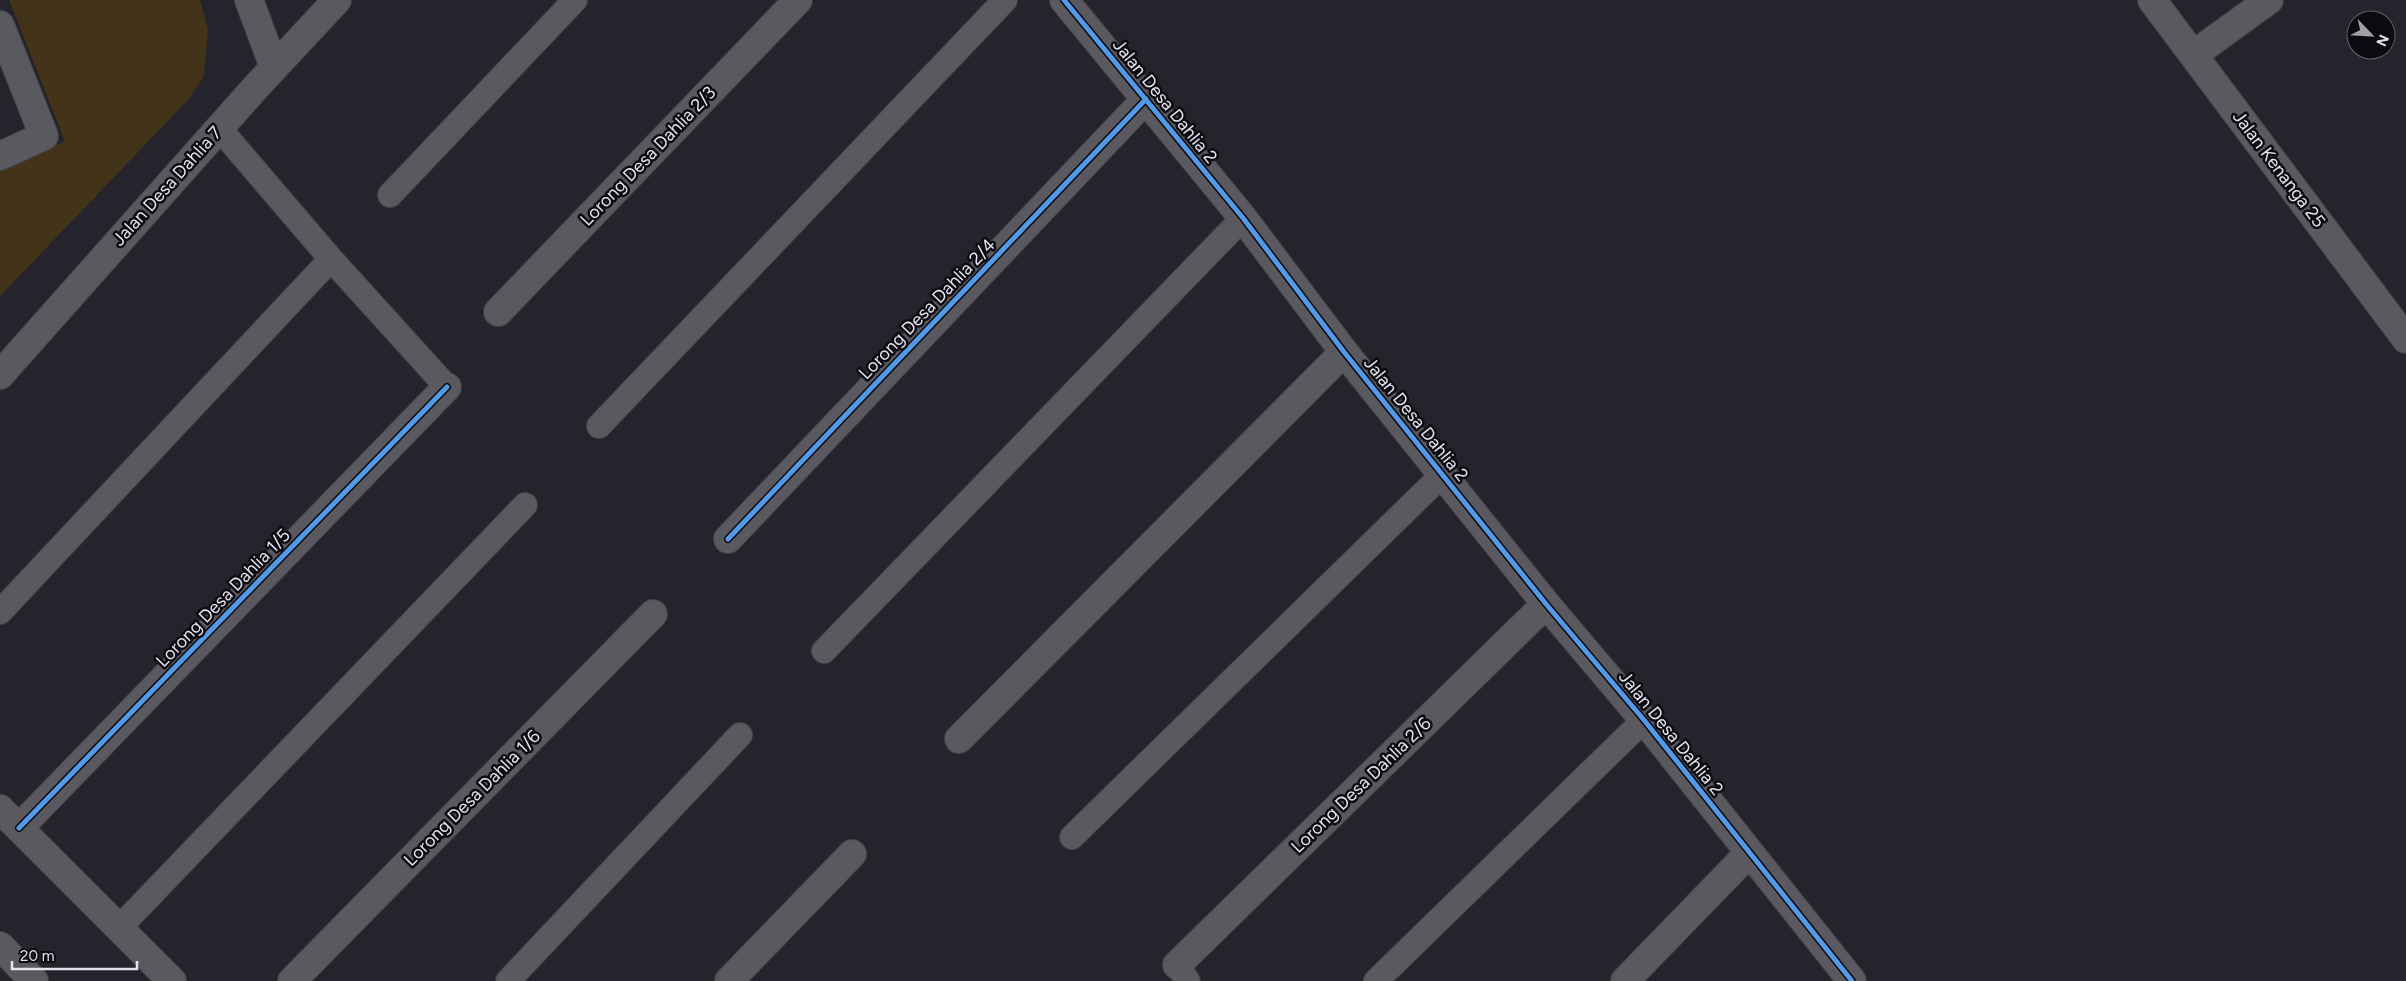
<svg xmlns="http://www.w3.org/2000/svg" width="2406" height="981" viewBox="0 0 2406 981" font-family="Figtree,sans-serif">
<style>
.green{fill:#423319}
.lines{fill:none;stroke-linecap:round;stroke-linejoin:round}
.service-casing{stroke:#424148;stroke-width:26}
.minor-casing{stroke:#424148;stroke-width:30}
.tertiary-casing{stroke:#424148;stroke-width:30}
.service{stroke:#5a5960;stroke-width:24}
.minor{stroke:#5a5960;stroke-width:28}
.tertiary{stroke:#5a5960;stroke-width:28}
.cycleway-casing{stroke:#0c0b12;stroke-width:8}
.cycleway{stroke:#5399e6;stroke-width:5}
.labels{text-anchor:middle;stroke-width:5;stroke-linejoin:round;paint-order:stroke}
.street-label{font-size:18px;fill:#e4e3ee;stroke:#0c0b12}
</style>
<rect width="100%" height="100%" fill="#25242c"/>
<!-- green -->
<path class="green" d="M9 0H200L208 29 204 76 189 99 0 296V171L65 141Z"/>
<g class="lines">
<defs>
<path id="service" d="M219 128 331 259 447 387
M390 195 575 0
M599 426 1005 0
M0 612 331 259
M824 651 1243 218
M1072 837 1443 474
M119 928 525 505
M1177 965 1188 981
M508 981 740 735
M1376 981 1644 720"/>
<path id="minor" d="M249 0 274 67
M1064 0 1243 218 1344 352 1546 604 1644 720 1852 981
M2152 0 2406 339
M0 25 44 136 0 156
M2193 55 2269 0
M498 312 798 0
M0 375 255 88 337 0
M728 539 1146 99
M959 739 1344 352
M0 809 172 981
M19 828 447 387
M1177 965 1546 604
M292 981 653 614
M729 981 852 854
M1625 981 1749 853"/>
<path id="tertiary" d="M0 946 34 981"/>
</defs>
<!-- service casing -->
<use href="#service" class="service-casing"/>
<!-- minor casing -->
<use href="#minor" class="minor-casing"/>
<!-- tertiary casing -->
<use href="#tertiary" class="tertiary-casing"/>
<!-- service -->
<use href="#service" class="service"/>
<!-- minor -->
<use href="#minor" class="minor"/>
<!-- tertiary -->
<use href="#tertiary" class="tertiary"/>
<defs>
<path id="cycleway" d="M1064 0 1243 218 1344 352 1546 604 1644 720 1852 981
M728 539 1146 99
M19 828 447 387"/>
</defs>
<!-- cycleway casing -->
<use href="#cycleway" class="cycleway-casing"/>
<!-- cycleway -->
<use href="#cycleway" class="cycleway"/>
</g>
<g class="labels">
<!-- street labels -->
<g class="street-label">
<text transform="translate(1165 101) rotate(51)" y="6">Jalan Desa Dahlia 2</text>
<text transform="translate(648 156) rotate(-46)" y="6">Lorong Desa Dahlia 2/3</text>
<text transform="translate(2279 169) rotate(53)" y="6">Jalan Kenanga 25</text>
<text transform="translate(167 186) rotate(-48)" y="6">Jalan Desa Dahlia 7</text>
<text transform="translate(927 309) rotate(-46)" y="6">Lorong Desa Dahlia 2/4</text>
<text transform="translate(1416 419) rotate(51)" y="6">Jalan Desa Dahlia 2</text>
<text transform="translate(223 598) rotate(-46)" y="6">Lorong Desa Dahlia 1/5</text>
<text transform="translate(1671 733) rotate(51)" y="6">Jalan Desa Dahlia 2</text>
<text transform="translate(1361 785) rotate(-44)" y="6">Lorong Desa Dahlia 2/6</text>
<text transform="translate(472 798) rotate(-45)" y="6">Lorong Desa Dahlia 1/6</text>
</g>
</g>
<!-- north arrow -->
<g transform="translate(2371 35) rotate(115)"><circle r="24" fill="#0c0b12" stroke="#62616a"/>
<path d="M0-4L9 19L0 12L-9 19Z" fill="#a1a0aa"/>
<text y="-8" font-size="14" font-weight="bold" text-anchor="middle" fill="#e4e3ee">N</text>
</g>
<!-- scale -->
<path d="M12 961v8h125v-8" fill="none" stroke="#e4e3ee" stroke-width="2.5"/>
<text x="20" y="961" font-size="15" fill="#e4e3ee" stroke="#0c0b12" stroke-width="4" paint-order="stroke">20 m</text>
</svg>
